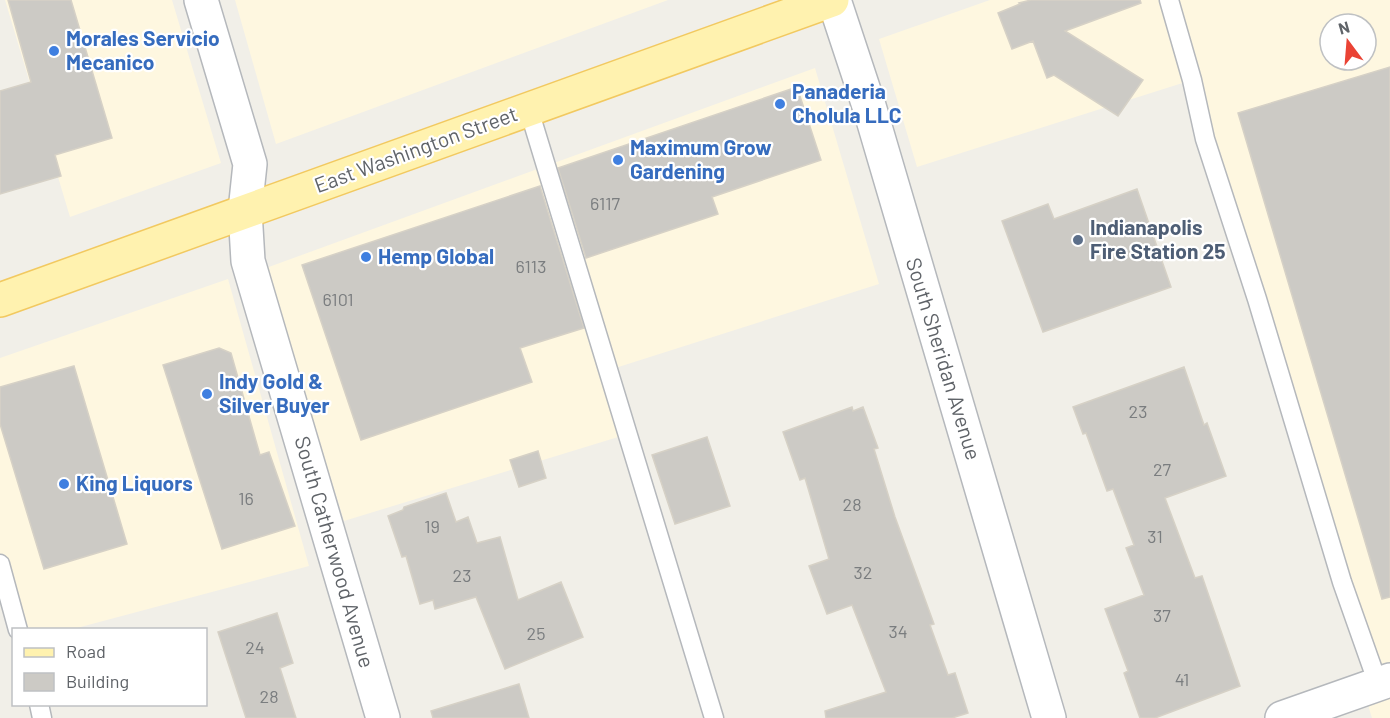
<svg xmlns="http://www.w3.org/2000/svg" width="1390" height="718" viewBox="0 0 1390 718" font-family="Barlow,sans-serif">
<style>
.commercial{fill:#fef7e0;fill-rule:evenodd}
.building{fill:#cccac5;stroke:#d6d1c6;stroke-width:1.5}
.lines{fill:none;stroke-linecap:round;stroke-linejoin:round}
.lane-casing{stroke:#b5b8bc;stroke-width:21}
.street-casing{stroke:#b5b8bc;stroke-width:36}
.primary-casing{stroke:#f2c960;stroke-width:36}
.lane{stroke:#fff;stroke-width:18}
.street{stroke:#fff;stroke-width:33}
.primary{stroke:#fff2af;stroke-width:33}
.shop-dot{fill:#3f7fe0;stroke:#fff;stroke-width:2}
.service-dot{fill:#5c6f8a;stroke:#fff;stroke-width:2}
.labels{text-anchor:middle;stroke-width:4.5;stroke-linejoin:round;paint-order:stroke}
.number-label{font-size:18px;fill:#7a7d7f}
.shop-label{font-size:21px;font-weight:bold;fill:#366cbe;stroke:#fff;text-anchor:start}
.street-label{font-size:21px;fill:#5f6368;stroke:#fff}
.service-label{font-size:21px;font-weight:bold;fill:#4e5e75;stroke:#fff;text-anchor:start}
</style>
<rect width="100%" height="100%" fill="#f1efe8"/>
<!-- commercial -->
<path class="commercial" d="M5 0H172L221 163 70 217Z
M235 0H668L276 144Z
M990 0H1390V718H1372L1363 689 1378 684 1192 80 917 167 879 39ZM1330 24H1366V60H1330Z
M815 68 879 284 609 370 628 434 344 521 266 268Z
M228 279 309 566 73 629H18L0 579V358Z"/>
<!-- building -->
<path class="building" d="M8 0H71L112 138 55 155 61 176 0 194V91L31 82Z
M1031 0H1140L1141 3 1065 31 1143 80 1118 116 1054 75 1047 78 1033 41 1012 49 998 13 1020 4 1019 3Z
M1390 67V597L1382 599 1238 113Z
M797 87 821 160 712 197 718 214 586 258 558 168Z
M540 186 584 328 520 348 532 382 361 440 302 265Z
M1137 189 1171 287 1043 332 1002 221 1048 204 1054 219Z
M219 348 231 353 260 455 269 452 295 526 222 549 163 365Z
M74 366 127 544 44 569 0 424V387Z
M1184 367 1204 425 1207 423 1226 476 1165 498 1195 578 1202 576 1240 686 1155 718H1140L1124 673 1128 671 1105 609 1144 595 1126 548 1134 545 1113 489 1107 491 1086 433 1083 434 1073 407Z
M852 407 853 411 863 407 878 448 874 449 895 517 934 624 930 625 948 675 955 673 968 713 952 718H826L825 711 886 692 852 605 827 614 809 566 829 559 805 478 800 480 783 432Z
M707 437 730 506 675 524 652 455Z
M538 451 546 478 519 487 510 460Z
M446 493 456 522 468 517 477 543 500 537 518 600 561 582 583 637 505 669 476 597 435 609 433 600 420 604 406 556 402 557 388 516 403 510 404 507Z
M277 613 293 663 280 668 296 718H246L218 632Z
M519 684 529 718H433L431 711Z"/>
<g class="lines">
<defs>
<path id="lane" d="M1169 0 1192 80 1205 139 1257 299 1342 582 1378 684
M529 110 714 718
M0 564 18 630
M39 704 42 718"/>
<path id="street" d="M201 0 250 164 245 211 248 261 383 718
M834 0 869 106 1049 718
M1282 718 1390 680"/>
<path id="primary" d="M0 300 832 0"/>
</defs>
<!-- lane casing -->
<use href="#lane" class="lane-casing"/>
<!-- street casing -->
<use href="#street" class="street-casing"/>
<!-- primary casing -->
<use href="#primary" class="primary-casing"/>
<!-- lane -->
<use href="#lane" class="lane"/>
<!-- street -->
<use href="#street" class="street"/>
<!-- primary -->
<use href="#primary" class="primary"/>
</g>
<!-- markers -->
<g class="shop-dot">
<circle cx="54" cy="51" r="6"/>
<circle cx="780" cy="104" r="6"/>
<circle cx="618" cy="160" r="6"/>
<circle cx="366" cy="257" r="6"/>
<circle cx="207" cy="394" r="6"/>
<circle cx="64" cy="484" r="6"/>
</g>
<circle class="service-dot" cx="1078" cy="240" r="6"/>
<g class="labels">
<!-- number labels -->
<g class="number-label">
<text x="605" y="210">6117</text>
<text x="531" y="273">6113</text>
<text x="338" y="306">6101</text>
<text x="1138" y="418">23</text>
<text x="1162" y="476">27</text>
<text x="246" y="505">16</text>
<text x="852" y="511">28</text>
<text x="432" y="533">19</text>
<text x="1155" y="543">31</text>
<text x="863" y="579">32</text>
<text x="462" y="582">23</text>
<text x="1162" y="622">37</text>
<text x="898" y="638">34</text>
<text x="536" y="640">25</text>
<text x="255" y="654">24</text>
<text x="1182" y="686">41</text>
<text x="269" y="703">28</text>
</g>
<!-- shop labels -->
<g class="shop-label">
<text x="66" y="46">Morales Servicio<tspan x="66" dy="24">Mecanico</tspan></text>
<text x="792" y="99">Panaderia<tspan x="792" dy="24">Cholula LLC</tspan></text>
<text x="630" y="155">Maximum Grow<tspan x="630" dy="24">Gardening</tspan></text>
<text x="378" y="264">Hemp Global</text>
<text x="219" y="389">Indy Gold &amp;<tspan x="219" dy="24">Silver Buyer</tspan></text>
<text x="76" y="491">King Liquors</text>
</g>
<!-- street labels -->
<g class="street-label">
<text transform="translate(416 150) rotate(-20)" y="7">East Washington Street</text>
<text transform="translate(943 359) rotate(73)" y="7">South Sheridan Avenue</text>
<text transform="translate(334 552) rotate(74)" y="7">South Catherwood Avenue</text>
</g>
<!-- service labels -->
<g class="service-label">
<text x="1090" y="235">Indianapolis<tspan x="1090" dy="24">Fire Station 25</tspan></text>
</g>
</g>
<!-- legend -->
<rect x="12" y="628" width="195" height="78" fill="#ffffff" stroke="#bfc1c3" stroke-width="1.5"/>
<rect x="24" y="648" width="30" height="9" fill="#fff2af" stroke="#bfc1c3" stroke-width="1.5"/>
<text x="66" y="658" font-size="18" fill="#5f6368">Road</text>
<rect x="24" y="673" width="30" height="18" fill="#cccac5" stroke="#bfc1c3" stroke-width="1.5"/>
<text x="66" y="688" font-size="18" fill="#5f6368">Building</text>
<!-- north arrow -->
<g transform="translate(1348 42) rotate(344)"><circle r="28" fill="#ffffff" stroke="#bfc1c3" stroke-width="1.5"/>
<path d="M0-4.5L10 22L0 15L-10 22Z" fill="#ea4335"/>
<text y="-9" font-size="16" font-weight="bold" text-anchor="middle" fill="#5f6368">N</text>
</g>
</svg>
